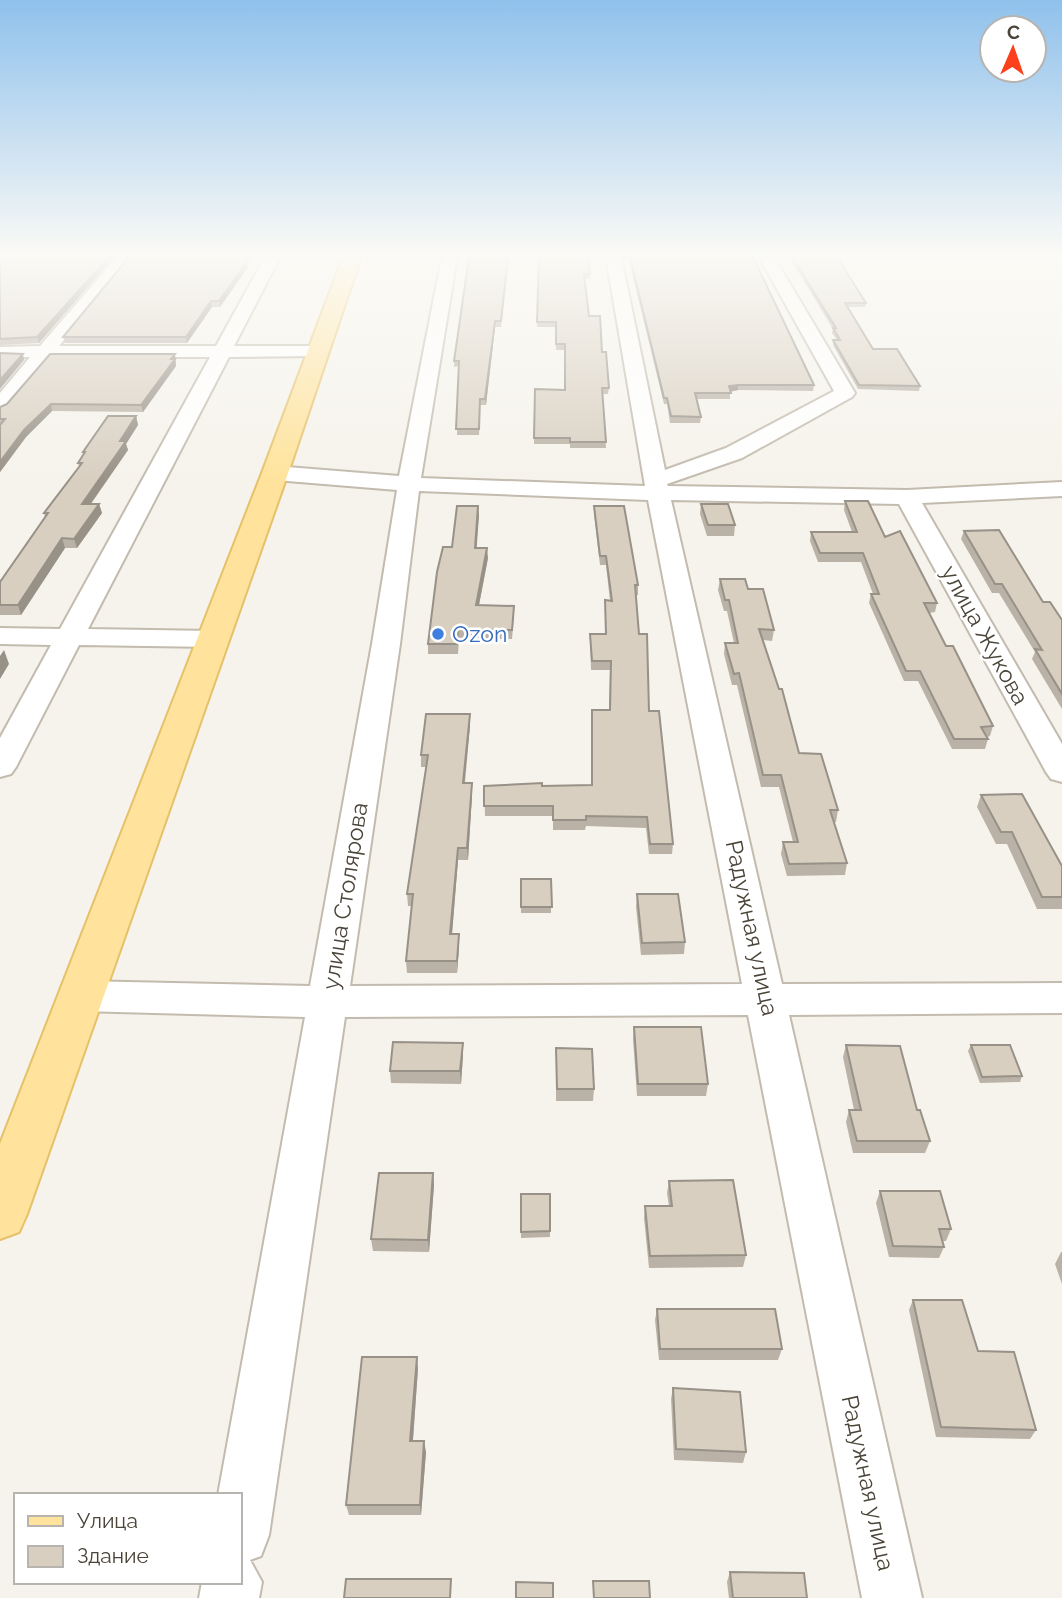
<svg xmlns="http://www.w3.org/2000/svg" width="1062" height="1598" viewBox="0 0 1062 1598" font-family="Raleway,sans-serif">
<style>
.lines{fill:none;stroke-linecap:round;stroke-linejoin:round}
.minor-casing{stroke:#c2bbae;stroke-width:4}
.major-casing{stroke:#e6c16a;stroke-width:4}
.minor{fill:#fff;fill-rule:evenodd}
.major{fill:#ffe39c;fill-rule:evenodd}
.wall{fill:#bab2a6}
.shaded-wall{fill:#979187}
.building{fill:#d8cfc1;stroke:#979187;stroke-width:2}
.shop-dot{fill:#3f7fe0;stroke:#fff;stroke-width:2.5}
.labels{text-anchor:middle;stroke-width:5;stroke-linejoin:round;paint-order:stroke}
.shop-label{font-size:23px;fill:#366cbe;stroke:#fff;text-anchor:start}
.street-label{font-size:23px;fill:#4b4439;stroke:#fff}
</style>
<rect width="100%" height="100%" fill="#f6f3ec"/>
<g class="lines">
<defs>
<path id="minor" d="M117 257H132L59 346H216L265 257H280L234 346H319L328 351 319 356 229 357 88 629 214 631 224 633 228 639 224 645 214 647 79 645 16 767 11 774 0 777V738L51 645 0 644V628L60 629 210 357H50L7 409 0 411V393L30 357H0V347L40 346Z
M442 257H457L421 478 645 486 606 257H621L665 470 726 448 834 391 759 257H774L855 393 852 397 742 458 667 484 668 486 907 490 1062 482V496L922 503 1062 744V782L1051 779 1046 772 899 504 671 500 782 984 1062 983V1013L789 1015 922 1598H862L748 1015 345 1017 269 1535 261 1556 250 1560 262 1582 259 1598H199L202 1582H240V1495H218L305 1017 80 1011 66 1007 60 996 66 985 80 981 310 986 372 644 397 490 275 480 267 478 264 473 267 468 275 466 399 476ZM419 491 648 500 742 984 350 986 400 644Z"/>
<path id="major" d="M343 257H361L288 473 27 1214 19 1232 0 1239V1144L262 473Z"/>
</defs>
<!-- minor casing -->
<use href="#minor" class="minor-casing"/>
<!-- major casing -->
<use href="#major" class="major-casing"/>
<!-- minor -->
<use href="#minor" class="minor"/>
<!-- major -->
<use href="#major" class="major"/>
</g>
<!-- wall -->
<path class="wall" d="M0 257H114L39 343 0 345Z
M129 257H251L247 263 248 267 220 307H212L187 343H65L63 337Z
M508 257 501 327H495L486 405H480L479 435H457L459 366 454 367V361Z
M539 257 590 274V279H584L589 316 602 352 609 388 608 394H602L606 448H570V444H534L535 389 565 390V350H556V327H537Z
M628 257H753L814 385 813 391 738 390 730 392V399H696L701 417 700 423H670L667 404H664Z
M789 257H837L866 303 865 307H848L873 349 920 386 919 391 858 389 833 345V340H837L832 333 833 329Z
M176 360 175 361 176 366 143 412 52 411 26 437 0 472V407Z
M136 416 138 425 126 444 128 450 91 504H99L102 513 77 548H65L21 615H0V582L45 518 44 513 79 467 78 463 84 454 83 452Z
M845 501 885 537 937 603 935 612 929 613 946 646 993 726 990 736 987 737 988 739 985 749H952L918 681H904L869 603 871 594H873L861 562H818L810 541 811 532H852L844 510Z
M701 504 735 525 734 536H707L700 514Z
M594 506 638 585V595H636L639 634 649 711 673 844 672 854H649L646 828 586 826 585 830H553V816H485L484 786 592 785 609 710 610 670H591L590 634H605V600L610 601 606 565H600L594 514Z
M479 515 476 548 488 558 479 605 514 615 512 639H459L458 654H428V644L452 547Z
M964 531 1062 620V709L1032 659 1035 652 999 593H992L961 539Z
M720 579 748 589 774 630 772 641 763 640 799 753 838 810 836 822H834L847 863 845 875 787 876 781 854 783 842H793L779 787H761L737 685H732L724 654 725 643H734L727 611H724L718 590Z
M470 714V726L465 783 472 795 468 860H458L452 934H459V946L457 973H407L406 961 412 906H408L407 894 426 767H421V755Z
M981 795 1062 866V909H1037L1007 844H996L977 807Z
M521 879H551V913H521Z
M637 894 685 942 684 954 641 955 636 907Z
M634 1027 708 1084 706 1096H637L633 1039Z
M463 1043V1055L461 1084 391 1083 390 1071Z
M846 1045 917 1110 930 1141 925 1153H853L846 1122 849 1110H854L843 1057Z
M971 1045 1022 1076 1020 1082 980 1083 968 1051Z
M556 1061 594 1089 593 1101H556Z
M433 1173 434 1185 429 1252 373 1251 371 1239Z
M669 1181 746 1255 743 1267 649 1268 644 1218 645 1206H669L667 1193Z
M880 1191 951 1229 946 1241H943L944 1247 939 1258 889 1257 876 1203Z
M521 1194H550V1237L521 1238Z
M1061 1252H1062V1284L1055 1264Z
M913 1300 978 1351 1036 1430 1030 1439 936 1437 909 1310Z
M657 1309 782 1349 778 1360H659L655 1320Z
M418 1368 413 1441 426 1452 421 1515H349L346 1505Z
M673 1388 746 1452 743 1463 674 1460 671 1399Z
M730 1572 807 1598H729L727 1582Z"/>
<!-- shaded-wall -->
<path class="shaded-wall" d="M109 257H114L39 343 37 337Z
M247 257H251L247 263 248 267 220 307 219 301Z
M211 301 212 307 187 343 186 337Z
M495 321V327L486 405 485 399Z
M23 354 24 360 0 389V380Z
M175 354 176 366 143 412 141 405Z
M738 385V390L728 392 729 386Z
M51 404 52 411 26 437 0 472V462L24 430Z
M136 416 138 425 126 444 128 450 84 513 82 504Z
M99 504 102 513 77 548 74 539Z
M478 506 479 515 476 557 475 548Z
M62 538 65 548 21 615 18 605Z
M487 548 488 558 477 615 476 605Z
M4 650 9 664 0 679V656Z
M470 714V726L463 795V783Z
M472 783V795L468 860 467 848Z
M458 848V860L451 946 450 934Z
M459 934V946L457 973V961Z
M463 1043V1055L461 1084 460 1071Z
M433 1173 434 1185 429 1252 428 1240Z
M417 1357 418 1368 412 1452 410 1441Z
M424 1441 426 1452 421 1515 420 1505Z"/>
<!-- building -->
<path class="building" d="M0 257H109L37 337 0 339Z
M129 257H247L244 262H247L219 301H211L186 337H63Z
M469 257H508L501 321H495L485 399H480L479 429H456L459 361H454Z
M539 257H588L590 274H584L589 316H600L602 352H606L609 388H602L606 442H570V438H534L535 389 565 390V344H556V322H537Z
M630 257H753L814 385H738L729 386 731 393H695L701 417 671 416 667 398H664Z
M792 257H837L866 303H845L873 349H897L920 386 859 385 833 340H840L833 328H836Z
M0 353 23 354 0 380Z
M50 354H175L171 359H175L141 405 51 404 24 430 0 462V425L5 419H0V407L7 404Z
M108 416H136L120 441H126L82 504H99L74 539 62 538 18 605H0V582L48 513H44L82 463H78L85 452H83Z
M845 501H868L885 537 900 531 937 603H924L946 646H953L993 726 981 727 988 739H954L920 671H906L871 594H879L863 553H820L811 532H857Z
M701 504H728L735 525H708Z
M457 506H478L475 548H487L476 605 514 606 512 630 458 629 457 644H428L437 572 443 547H452Z
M594 506H624L638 585H635L639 634H647L649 711H659L673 844H650L647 817 586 816V820H553V806H484V786L542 783V786L592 785V710H610L611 661H592L590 634H606L605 600 612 601 606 556H600Z
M999 530 1043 602H1050L1062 620V694L1035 649 1042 650 1002 584H995L964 531Z
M720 579H745L748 589H763L774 630 759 629 779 689H782L799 753 821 754 838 810H830L847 863 789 864 783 842H798L781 775H763L739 673 734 674 725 643H738L729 600H725Z
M426 714H470L463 783H472L467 848H458L450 934H459L457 961H406L413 894H407L428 755H421Z
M1022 794 1062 866V897H1042L1012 832H1001L981 795Z
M521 879H551L552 907H521Z
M637 894H678L685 942 642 943Z
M634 1027H701L708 1084H638Z
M393 1042 463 1043 460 1071H390Z
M846 1045 900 1046 917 1110H920L930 1141H857L849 1110H861Z
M971 1045H1010L1022 1076 982 1077Z
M556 1048 592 1049 594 1089H557Z
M379 1173H433L428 1240 371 1239Z
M733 1180 746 1255 650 1256 645 1206H672L669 1181Z
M880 1191H940L951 1229H939L944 1247 893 1246Z
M521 1194H550V1231L521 1232Z
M913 1300H962L978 1351 1014 1352 1036 1430 941 1427Z
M657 1309H775L782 1349H660Z
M362 1357H417L410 1441H424L420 1505H346Z
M673 1388 740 1392 746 1452 676 1449Z
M730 1572 804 1573 807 1598H733Z
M346 1579H451L450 1598H344Z
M593 1581H649L650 1598H594Z
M516 1582 553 1583V1598H516Z"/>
<!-- sky -->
<linearGradient id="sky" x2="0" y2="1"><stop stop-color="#8fc1ec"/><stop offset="0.53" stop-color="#fbfaf6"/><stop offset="1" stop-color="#fbfaf6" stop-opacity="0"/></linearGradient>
<rect width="1062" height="481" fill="url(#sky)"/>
<!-- markers -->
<circle class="shop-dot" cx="438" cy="634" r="7"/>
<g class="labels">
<!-- shop labels -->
<g class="shop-label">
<text x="452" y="642">Ozon</text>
</g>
<!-- street labels -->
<g class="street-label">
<text transform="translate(985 635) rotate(61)" y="8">улица Жукова</text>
<text transform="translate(345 896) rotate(-81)" y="8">улица Столярова</text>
<text transform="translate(752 928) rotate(78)" y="8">Радужная улица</text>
<text transform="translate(868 1483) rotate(78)" y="8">Радужная улица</text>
</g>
</g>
<!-- legend -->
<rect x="14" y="1493" width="228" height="91" fill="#ffffff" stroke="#b7b4b0" stroke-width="2"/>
<rect x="28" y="1516" width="35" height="10" fill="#ffe39c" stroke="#b7b4b0" stroke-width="2"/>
<text x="77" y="1528" font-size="21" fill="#4b4439">Улица</text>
<rect x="28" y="1546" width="35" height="21" fill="#d8cfc1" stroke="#b7b4b0" stroke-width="2"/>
<text x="77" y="1563" font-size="21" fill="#4b4439">Здание</text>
<!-- north arrow -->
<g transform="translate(1013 49) rotate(2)"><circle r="33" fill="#ffffff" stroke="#b7b4b0" stroke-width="2"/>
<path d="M0-5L12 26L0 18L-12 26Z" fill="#fc3f1d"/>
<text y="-10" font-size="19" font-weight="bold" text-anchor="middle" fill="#4b4439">С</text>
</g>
</svg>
